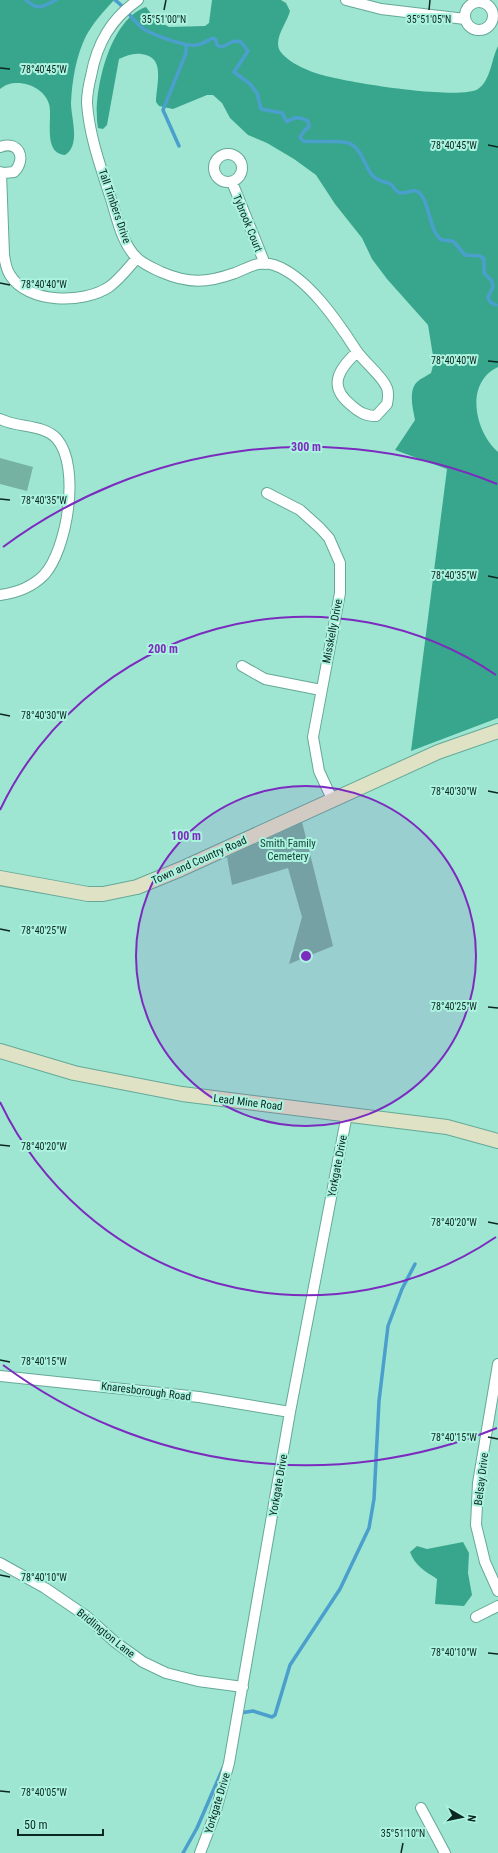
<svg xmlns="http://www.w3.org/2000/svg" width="498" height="1853" viewBox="0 0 498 1853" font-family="'Roboto Condensed',sans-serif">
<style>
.green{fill:#76b2a1}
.forest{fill:#38a68d}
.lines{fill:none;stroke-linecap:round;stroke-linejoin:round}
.stream{stroke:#4b9fcd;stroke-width:3.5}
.street-casing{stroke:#64a997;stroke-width:12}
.secondary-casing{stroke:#64a997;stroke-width:16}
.street{stroke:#fff;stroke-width:10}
.secondary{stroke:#dfe2c5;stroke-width:14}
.ticks{fill:none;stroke:#0a2720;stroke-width:1.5}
.ring{fill:none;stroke:#7b2cbf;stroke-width:2}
.labels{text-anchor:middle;stroke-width:4;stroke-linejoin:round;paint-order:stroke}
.street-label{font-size:11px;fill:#0a2720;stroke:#acf3df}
.park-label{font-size:11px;fill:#16453a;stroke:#acf3df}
.ticks-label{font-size:10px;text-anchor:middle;fill:#0a2720;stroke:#acf3df;stroke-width:4;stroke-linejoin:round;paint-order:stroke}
.centre{fill:#7b2cbf;stroke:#acf3df;stroke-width:2}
.ring-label{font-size:12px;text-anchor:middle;font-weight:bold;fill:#7b2cbf;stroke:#acf3df;stroke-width:4;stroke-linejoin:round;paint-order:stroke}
</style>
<rect width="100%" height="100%" fill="#9fe6d2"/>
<!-- green -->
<path class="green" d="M0 458 33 467 27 491 0 484Z
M302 822 333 946 289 964 302 917 288 868 232 885 227 857Z"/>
<!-- forest -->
<path class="forest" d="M0 0H114C104 11 93 23 86 36 76 56 72 81 71 103 71 118 81 145 65 155 42 154 53 117 49 104 44 85 14 76 0 89Z
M212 0H281L286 3 290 11C287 23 273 39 280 51 286 60 300 67 310 71 332 81 460 101 478 89 491 80 491 60 498 46V367C464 383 475 432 498 452V718L411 751 447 469 395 450 415 420C413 409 408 391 417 382 421 378 427 376 431 373L434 362 428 325 387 279 372 259 362 238 335 204 316 175 294 159 267 143 248 135 230 118 222 103 213 95H207L173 109 159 106 156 102C156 86 165 60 146 55 135 52 128 55 119 59L107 125 103 129 98 128C92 95 109 19 146 7L155 19 169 27 205 26 209 23Z
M463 1542 469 1553 468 1573 472 1595 464 1606 435 1604 437 1579C425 1571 415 1566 410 1552L417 1546 427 1549Z"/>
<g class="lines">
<!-- stream -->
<path class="stream" d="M26 0C38 11 42 7 56 0
M115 0C125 7 132 19 141 27 149 34 186 47 196 45 201 45 207 41 213 38L216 40 217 45 222 47 234 41 241 42 248 51 234 72 250 84 257 93 261 109 282 113 287 122C295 116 300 117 308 121L309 127 305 130 300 137 303 141C315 143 344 139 351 144 363 151 364 166 373 176 380 183 387 181 392 185 394 187 394 190 398 192 406 197 414 184 422 196 429 205 431 235 442 240 446 241 451 240 454 242L465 255 480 256 484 259V273L492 281 493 287 488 297 490 302 496 305
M179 146 163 110 186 53V45
M240 1713 253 1711 272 1717 275 1715 290 1665 340 1589 369 1528 374 1499 379 1401 388 1326 402 1289 415 1264
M183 1853 197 1828 223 1768"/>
<defs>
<path id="street" d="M138 0C111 19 97 43 91 76 89 84 87 94 87 103 89 135 101 168 111 199 117 218 122 244 137 258 143 264 153 268 161 272 189 284 207 283 235 273 248 268 259 260 274 265 307 276 338 322 356 350 364 362 381 375 386 386 389 391 388 399 387 404L376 416C365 416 359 412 351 405 327 386 339 369 357 352
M346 0 381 9 465 19
M465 16a14 14 0 1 1 28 0a14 14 0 1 1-28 0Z
M0 147C19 140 27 159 14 172L4 173 0 172
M214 168a14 14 0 1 1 28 0a14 14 0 1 1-28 0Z
M1 173 4 255C5 262 6 269 10 275 28 304 83 304 109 287 120 279 128 268 137 258
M232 182 265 264
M0 419C17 428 44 424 57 439 81 467 67 550 44 575 32 587 16 593 0 595
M267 493 300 510 320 528 329 538 340 563V593L313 737 319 771 332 799
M242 666 265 679 321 690
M498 1364 478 1483 476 1525 485 1562 498 1591
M0 1376 199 1397 290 1412
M0 1563 45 1588 86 1616 115 1642 143 1662 166 1673 198 1681 243 1687
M476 1617 498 1606
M421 1808 445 1853
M200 1853 215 1814 229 1763 290 1412 347 1114"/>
<path id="secondary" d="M0 878 88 894H103L137 887 181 869 438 752 498 731
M0 1051 74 1073 182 1094 447 1127 498 1141"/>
</defs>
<!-- street casing -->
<use href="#street" class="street-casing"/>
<!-- secondary casing -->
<use href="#secondary" class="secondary-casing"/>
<!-- street -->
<use href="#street" class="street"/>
<!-- secondary -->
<use href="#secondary" class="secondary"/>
</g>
<!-- ticks -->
<path class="ticks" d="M164 10 166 0M429 10 430 0M0 68 10 69M488 145 498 147M0 283 10 285M488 361 498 362M0 499 10 500M488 576 498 578M0 714 10 716M488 791 498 793M0 929 10 931M488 1007 498 1008M0 1145 10 1146M488 1222 498 1224M0 1360 10 1362M488 1437 498 1439M0 1575 10 1577M488 1653 498 1654M0 1791 10 1792M401 1853 403 1843"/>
<!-- distance rings -->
<circle cx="306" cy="956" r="170" fill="#7b2cbf" fill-opacity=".12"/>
<g class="ring">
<circle cx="306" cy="956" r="170"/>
<path d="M496 1237A339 339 0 0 1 0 1102M0 810A339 339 0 0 1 496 675"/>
<path d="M497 1428A509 509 0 0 1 3 1365M3 547A509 509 0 0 1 497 484"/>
</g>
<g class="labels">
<!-- street labels -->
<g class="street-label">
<text transform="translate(115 206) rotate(71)" y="4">Tall Timbers Drive</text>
<text transform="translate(248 223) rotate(68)" y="4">Tybrook Court</text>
<text transform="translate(332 631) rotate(-79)" y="4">Misskelly Drive</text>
<text transform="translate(199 860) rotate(-24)" y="4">Town and Country Road</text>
<text transform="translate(248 1102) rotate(7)" y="4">Lead Mine Road</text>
<text transform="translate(337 1166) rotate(-79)" y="4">Yorkgate Drive</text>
<text transform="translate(146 1391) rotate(7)" y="4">Knaresborough Road</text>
<text transform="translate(481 1479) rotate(-83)" y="4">Belsay Drive</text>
<text transform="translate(278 1485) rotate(-80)" y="4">Yorkgate Drive</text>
<text transform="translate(106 1633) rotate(39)" y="4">Bridlington Lane</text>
<text transform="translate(217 1803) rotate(-73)" y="4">Yorkgate Drive</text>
</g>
<!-- park labels -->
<g class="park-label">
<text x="288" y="847">Smith Family<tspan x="288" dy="13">Cemetery</tspan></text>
</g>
</g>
<g class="ticks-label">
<text x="164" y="23">35°51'00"N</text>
<text x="429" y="23">35°51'05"N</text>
<text x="44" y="73">78°40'45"W</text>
<text x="454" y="149">78°40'45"W</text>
<text x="44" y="288">78°40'40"W</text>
<text x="454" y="364">78°40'40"W</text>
<text x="44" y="504">78°40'35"W</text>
<text x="454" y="579">78°40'35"W</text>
<text x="44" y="719">78°40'30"W</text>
<text x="454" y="795">78°40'30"W</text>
<text x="44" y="934">78°40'25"W</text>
<text x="454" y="1010">78°40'25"W</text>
<text x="44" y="1150">78°40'20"W</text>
<text x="454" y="1226">78°40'20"W</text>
<text x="44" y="1365">78°40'15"W</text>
<text x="454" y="1441">78°40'15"W</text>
<text x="44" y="1581">78°40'10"W</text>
<text x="454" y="1656">78°40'10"W</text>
<text x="44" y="1796">78°40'05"W</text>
<text x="403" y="1837">35°51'10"N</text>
</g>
<circle cx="306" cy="956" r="6" class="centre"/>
<g class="ring-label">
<text x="306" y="451">300 m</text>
<text x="163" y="653">200 m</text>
<text x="186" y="840">100 m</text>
</g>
<!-- north arrow -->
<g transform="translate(462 1817) rotate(99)" stroke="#acf3df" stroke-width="3" paint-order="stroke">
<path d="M0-3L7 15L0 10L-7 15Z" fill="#0a2720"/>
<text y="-6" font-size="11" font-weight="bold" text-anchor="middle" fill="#0a2720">N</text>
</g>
<!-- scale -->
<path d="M18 1829v6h85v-6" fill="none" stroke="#0a2720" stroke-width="2"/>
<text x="24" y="1829" font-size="12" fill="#0a2720" stroke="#acf3df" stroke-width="3" paint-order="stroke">50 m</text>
</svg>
